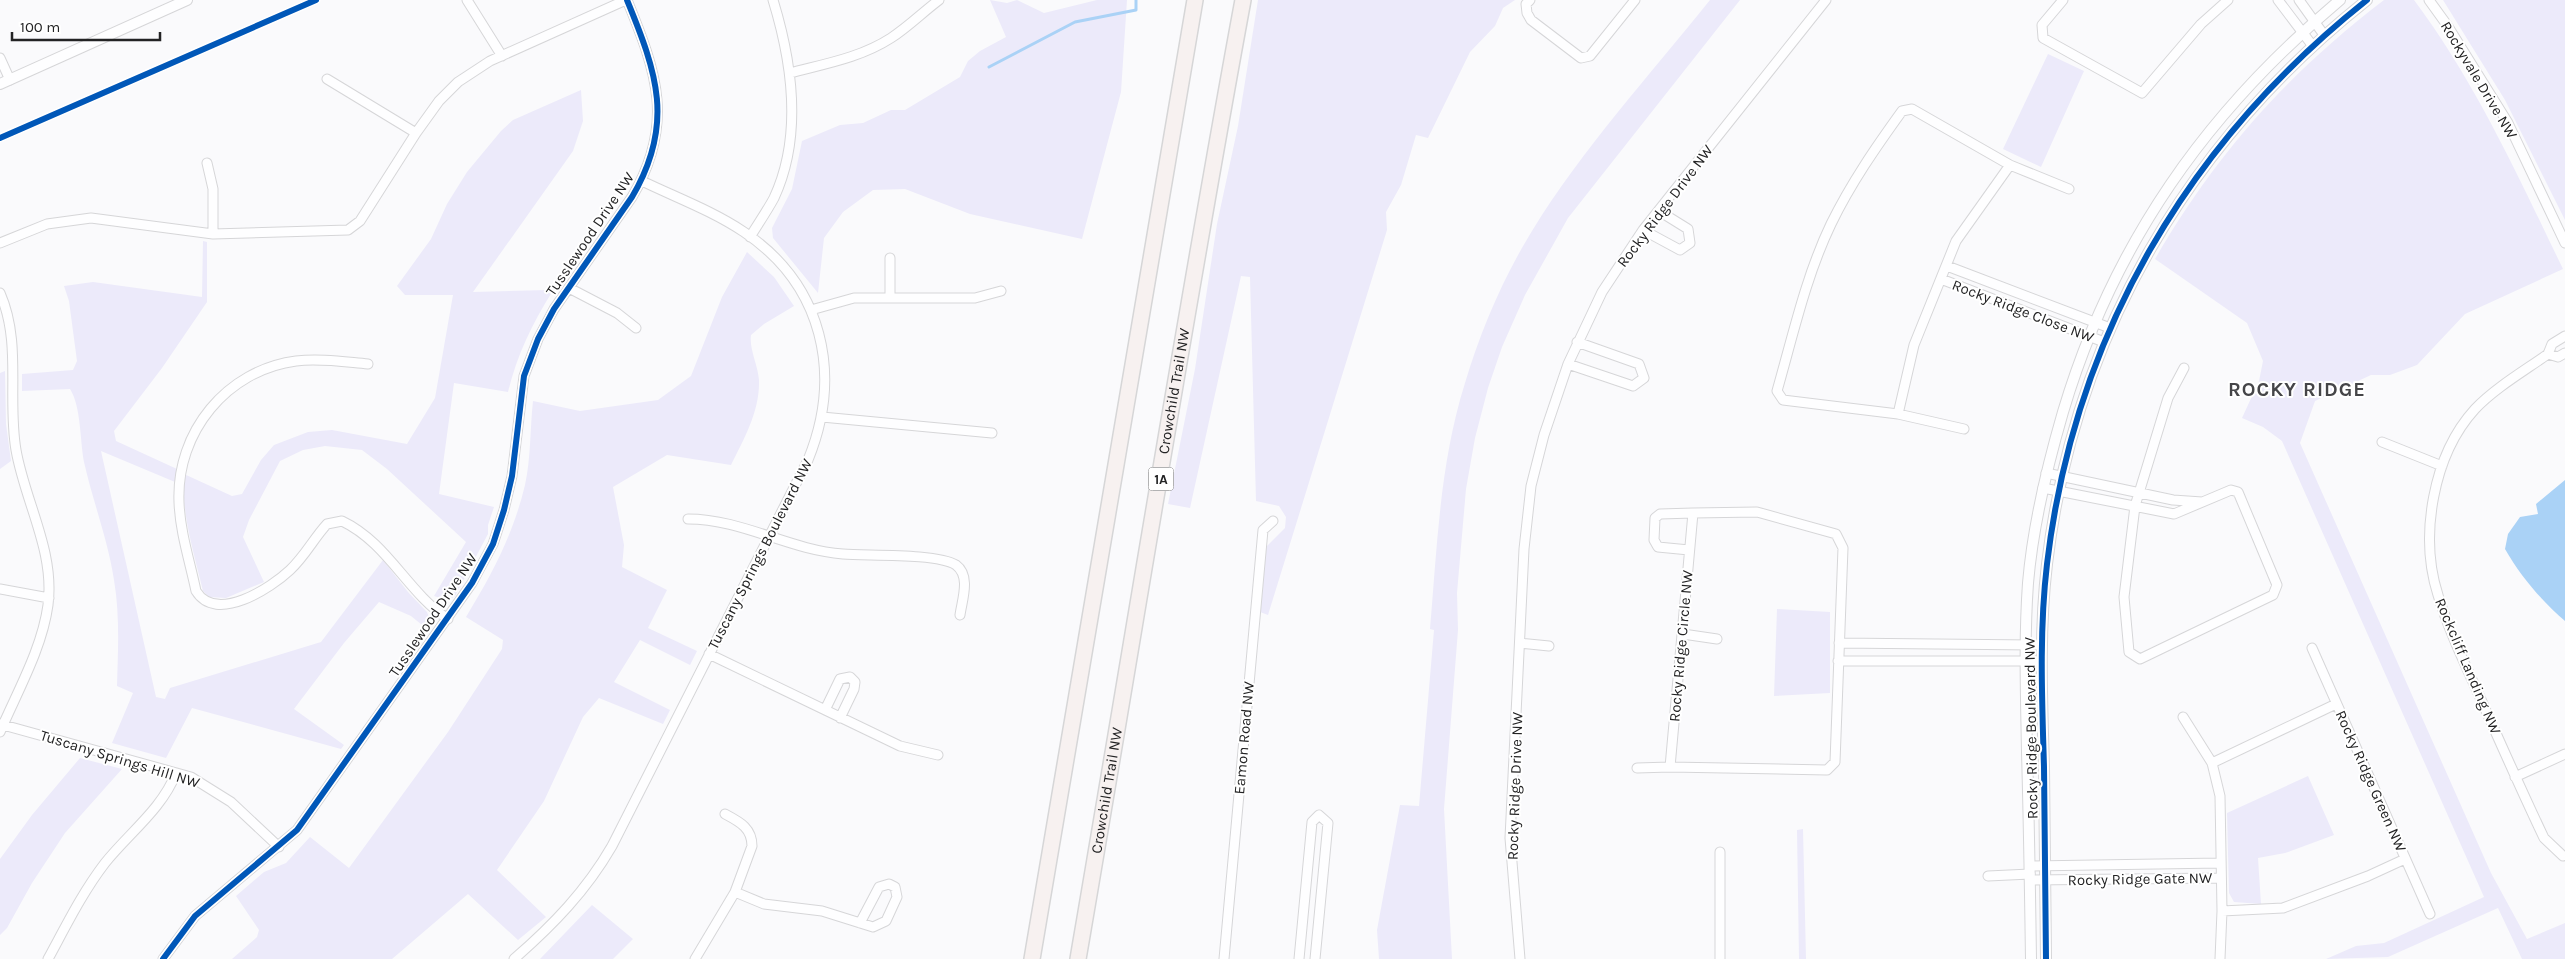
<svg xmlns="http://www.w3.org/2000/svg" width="2565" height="959" viewBox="0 0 2565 959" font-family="Karla,sans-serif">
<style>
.green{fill:#eceafa}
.water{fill:#aad2f6}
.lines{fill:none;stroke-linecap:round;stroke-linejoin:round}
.stream{stroke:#aad2f6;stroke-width:3}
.minor-casing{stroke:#d6d6d8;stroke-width:11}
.tertiary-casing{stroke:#d6d6d8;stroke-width:12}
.motorway-casing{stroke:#d6d6d7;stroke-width:18}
.minor{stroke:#fefeff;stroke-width:9}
.tertiary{stroke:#fefeff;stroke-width:10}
.motorway{stroke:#f7f1f0;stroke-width:15}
.cycleway-casing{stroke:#fff;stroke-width:9}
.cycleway{stroke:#0057b8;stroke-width:6}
.labels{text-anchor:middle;stroke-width:4;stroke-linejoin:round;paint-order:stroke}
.shield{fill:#fff;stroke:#656566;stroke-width:1}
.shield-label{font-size:14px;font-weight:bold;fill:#232324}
.street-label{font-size:15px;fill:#232324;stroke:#fff}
.district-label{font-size:20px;font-weight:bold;letter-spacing:1px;fill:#454548;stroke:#fff}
</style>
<rect width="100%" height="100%" fill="#fafafc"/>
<!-- green -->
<path class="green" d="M990 0 1007 3 1017 0 1044 13 1097 0H1127L1121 92 1082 239 970 214 905 189 873 190 843 212 824 238 818 293 773 238 772 228 792 189 802 141 840 125 863 123 891 110H905L960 77 968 61 980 51 1006 37Z
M1258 0H1515L1503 8 1495 26 1470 52 1428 138 1416 135 1401 185 1386 212 1387 230 1268 615 1260 612 1266 547 1285 528 1286 517 1279 506 1256 501 1250 277 1241 276 1190 508 1168 504 1195 369 1217 224 1238 126Z
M1710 0H1740L1568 218 1525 295 1502 347 1488 388 1475 438 1466 489 1457 593 1458 630 1444 809 1452 959H1379L1377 930 1400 805 1419 806 1434 630 1430 629C1437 547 1440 462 1465 383 1481 330 1503 278 1532 231 1583 148 1650 75 1710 0Z
M2384 0H2414C2476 83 2518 176 2563 269L2465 314 2417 365 2390 375H2371L2315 401 2300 443 2491 873 2527 939 2565 923V959H2522L2498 908 2388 957 2326 959 2356 946 2384 943 2484 897 2282 441 2263 427 2242 418 2259 381 2263 361 2247 323 2155 259C2216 154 2287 74 2384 0Z
M2443 0H2565V220L2505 100Z
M2048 54 2084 71 2041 167 2003 149Z
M581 90 583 121 573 151 473 292 548 290 552 292C532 324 517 355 508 392L454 383 439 494 494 507 488 525V534L455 596 448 601 434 596 466 542 387 469 362 450 325 446 303 450 280 461 249 520 243 537 264 582 226 598 209 597 203 591C194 553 181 513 184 474L232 496 242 494 261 460 274 445 308 432 332 430 407 444 435 398 453 295H405L397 286 431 239 447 204 467 172 501 131 513 120Z
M203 241 207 242V302L162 368 114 431 116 441 177 469 175 482 101 451 156 697 165 699 170 688 321 642 383 560 408 592 427 612 430 620 427 629 411 616 379 602 344 643 294 709 344 745 341 749 192 708 166 758 112 743 133 693 117 686C118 651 120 615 114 580 108 540 93 502 84 462 80 440 81 406 70 389L22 391V374L73 370 77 361 69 301 64 286 93 282 202 297Z
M747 252 774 277 794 306 764 324 751 335C749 349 758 365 759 380 760 411 744 439 731 465L667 455 613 487 624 545 622 567 667 590 648 628 697 651 690 665 640 640 614 682 670 710 663 724 599 698 583 717 544 801 497 870 546 917 518 940 468 894 392 959H232L257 937 259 930 236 896 264 872 286 863 310 837 349 868 448 732 502 649 503 640 466 617C492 574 513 535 525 485 531 458 530 428 533 401L580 411 658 400 691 376 722 297Z
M5 371 6 424 11 461 0 469V373Z
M1777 609 1830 612V693L1774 696Z
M80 758 122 769 65 833 32 883 7 928 0 935V859L32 815Z
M2308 776 2334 835 2285 853 2258 858 2261 904 2234 902 2229 893 2227 813Z
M1803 829 1806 959H1799L1797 830Z
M592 905 633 939 613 959H540Z"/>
<!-- water -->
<path class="water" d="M2565 480V621C2541 600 2521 577 2505 549L2508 534 2520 517 2538 514 2536 504Z"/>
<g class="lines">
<!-- stream -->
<path class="stream" d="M989 67 1075 22 1136 10V0"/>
<defs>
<path id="minor" d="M467 0 502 56
M1530 0 1526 4 1527 13 1531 20 1581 58 1590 56 1635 0
M2063 0 2042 25 2043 38 2142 93 2201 24 2228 0
M2278 0 2312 45
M2299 0 2324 35
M2429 0 2447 25 2508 123 2565 243
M0 58 10 80
M790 73C824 64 860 58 891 38 908 27 923 12 939 0
M327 79 416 133
M207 163 213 189V234
M2010 165 1956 241 1914 345 1898 414 1783 400 1777 391C1793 335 1806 276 1831 224 1851 183 1876 147 1902 111L1912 109 2010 165 2069 189
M1643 230 1680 250 1690 243 1688 229 1659 211
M750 237C758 224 767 211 774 198 803 136 792 62 773 0
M0 243 47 224 91 218 213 234 348 230 360 221 416 133 439 101 458 82 490 61 626 0
M890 258V297
M1947 266 2110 328
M1941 279 2104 342
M569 288 617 313 636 328
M0 293C22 343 7 398 16 450 25 502 55 551 48 605 42 649 17 692 0 732
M811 310 854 298H975L1001 291
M2548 354 2558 357 2565 353
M368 364C345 362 320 358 296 361 227 370 176 432 179 502 180 532 190 562 196 591 216 624 271 588 290 570 305 556 314 538 327 524L342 521C388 543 407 592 448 619
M1568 364 1633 386 1644 378 1639 364 1577 342
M1898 414 1964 429
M822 417 992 433
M2382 442 2442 466
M2046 473 2173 500 2202 502
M2043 488 2174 514 2231 490 2238 492 2277 585 2273 595 2140 659 2129 652 2124 597 2135 506 2168 398 2184 368
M1757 512 1836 534 1843 548 1835 762 1827 770 1670 767 1693 513Z
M688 519C742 519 789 550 843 554 867 556 937 553 956 565 971 576 962 600 960 615
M1689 550 1658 547 1654 540 1655 518 1660 514 1693 513
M0 589 49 598
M1683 634 1717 639
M1520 643 1549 646
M1839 643 2041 645
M2312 648 2430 914
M709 654 900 746 938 755
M1838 661H2041
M825 710 840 679 850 677 855 682 854 689 840 718
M2183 717 2212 763
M0 724 191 777 231 802 279 847
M1637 768 1670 767
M2515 777 2565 754
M1720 852V959
M2563 856 2544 838C2523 794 2503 749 2483 704 2467 668 2449 632 2438 595 2419 536 2433 455 2475 409 2495 388 2524 371 2548 354L2552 344 2565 336
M2030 866 2220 863
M1988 876 2030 874
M2030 880 2220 878
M735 892 764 904 822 911 873 927 886 921 897 897 895 887 889 884 879 887 860 923
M2222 911 2283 908 2368 876 2405 859
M48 959C66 926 82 893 105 863 129 833 162 809 176 773
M163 959 195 916 297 830 472 583 493 544 504 510 512 476 524 376 538 339 554 309 632 197C675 124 657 73 627 0
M514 959C553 925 586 891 612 846L808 460C843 374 823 285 744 232 713 211 675 197 642 181
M695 959 735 892 752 846C752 828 740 822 725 814
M1224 959 1263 530 1273 521
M1299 959 1312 822 1319 815 1328 823 1315 959
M1520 959 1510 838 1524 549 1531 486 1544 435 1568 364 1602 292 1643 230 1826 0
M2220 959 2222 911 2220 796 2212 763 2336 704"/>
<path id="tertiary" d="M0 84 187 0
M2031 959C2030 890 2029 821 2027 752 2026 696 2024 639 2028 583 2033 524 2047 467 2063 412 2113 244 2206 112 2340 0
M2046 959C2045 895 2045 831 2044 767 2042 699 2039 632 2047 564 2074 336 2188 142 2367 0"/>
<g id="motorway">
<path d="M1032 959 1195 0"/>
<path id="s1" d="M1078 959C1133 639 1184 319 1243 0"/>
</g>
</defs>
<!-- minor casing -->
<use href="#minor" class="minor-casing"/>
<!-- tertiary casing -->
<use href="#tertiary" class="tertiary-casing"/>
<!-- motorway casing -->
<use href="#motorway" class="motorway-casing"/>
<!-- minor -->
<use href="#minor" class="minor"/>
<!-- tertiary -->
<use href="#tertiary" class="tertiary"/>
<!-- motorway -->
<use href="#motorway" class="motorway"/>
<defs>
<path id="cycleway" d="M0 138 316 0
M163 959 195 916 297 830 472 583 493 544 504 510 512 476 524 376 538 339 554 309 632 197C675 124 657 73 627 0
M2046 959C2045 895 2045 831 2044 767 2042 699 2039 632 2047 564 2074 336 2188 142 2367 0"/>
</defs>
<!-- cycleway casing -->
<use href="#cycleway" class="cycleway-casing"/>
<!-- cycleway -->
<use href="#cycleway" class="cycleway"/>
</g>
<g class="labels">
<!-- shield labels -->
<rect class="shield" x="1148.5" y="467.5" width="25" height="23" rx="4"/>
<g class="shield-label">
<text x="1161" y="484">1A</text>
</g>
<!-- street labels -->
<g class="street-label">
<text transform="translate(2479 80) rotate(59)" y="5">Rockyvale Drive NW</text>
<text transform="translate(1665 206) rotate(-53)" y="5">Rocky Ridge Drive NW</text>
<text transform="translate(590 234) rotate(-56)" y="5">Tusslewood Drive NW</text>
<text transform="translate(2023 311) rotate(21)" y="5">Rocky Ridge Close NW</text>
<text dy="5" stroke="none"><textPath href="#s1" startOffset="576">Crowchild Trail NW</textPath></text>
<text transform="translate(760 554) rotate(-63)" y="5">Tuscany Springs Boulevard NW</text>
<text transform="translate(433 615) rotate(-56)" y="5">Tusslewood Drive NW</text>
<text transform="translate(1681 646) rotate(-85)" y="5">Rocky Ridge Circle NW</text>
<text transform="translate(2468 666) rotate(67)" y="5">Rockcliff Landing NW</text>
<text transform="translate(2031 728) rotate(-91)" y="5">Rocky Ridge Boulevard NW</text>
<text transform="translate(1244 738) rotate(-85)" y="5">Eamon Road NW</text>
<text transform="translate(120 759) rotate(17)" y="5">Tuscany Springs Hill NW</text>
<text transform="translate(2371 781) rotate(66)" y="5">Rocky Ridge Green NW</text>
<text transform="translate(1515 786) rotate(-88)" y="5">Rocky Ridge Drive NW</text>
<text dy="5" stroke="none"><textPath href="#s1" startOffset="171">Crowchild Trail NW</textPath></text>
<text transform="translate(2140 879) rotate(-1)" y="5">Rocky Ridge Gate NW</text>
</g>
<!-- district labels -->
<g class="district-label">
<text x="2297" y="396">ROCKY RIDGE</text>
</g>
</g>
<!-- scale -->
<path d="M12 32v8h148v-8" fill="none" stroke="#232324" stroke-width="2.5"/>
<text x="20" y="32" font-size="15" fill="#232324" stroke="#ffffff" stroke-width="4" paint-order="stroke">100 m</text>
</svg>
